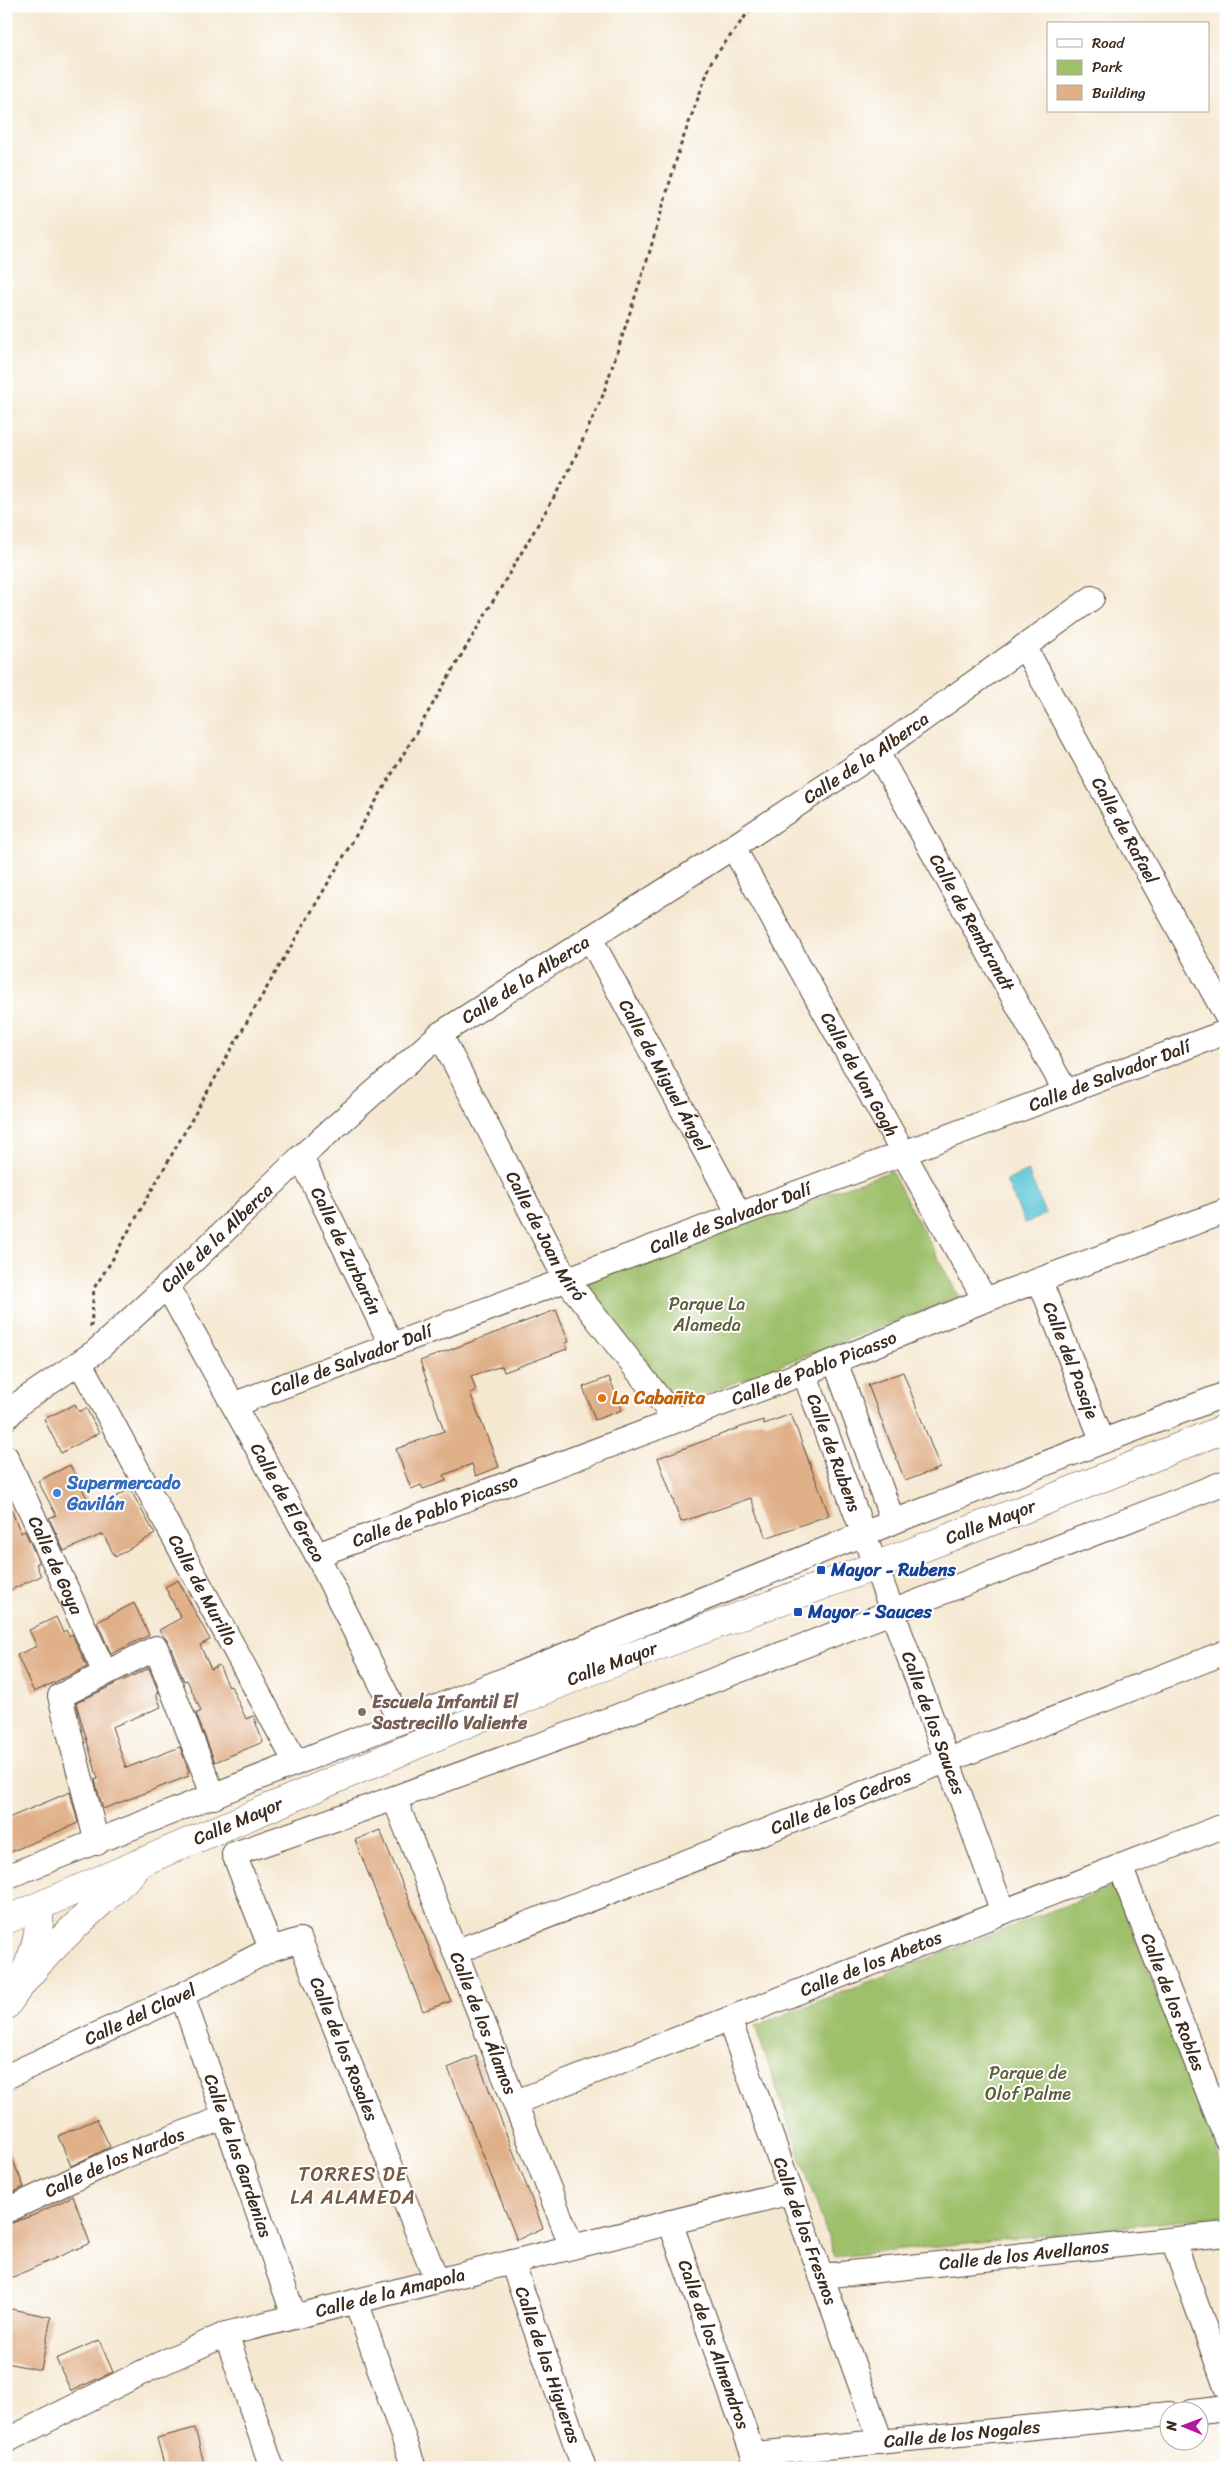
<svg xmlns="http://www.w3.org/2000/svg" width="1232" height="2474" viewBox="0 0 1232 2474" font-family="Sriracha,sans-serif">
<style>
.green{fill:#9ec06a;stroke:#6c7544}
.water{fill:#5dc7d7;stroke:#4c787a}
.building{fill:#e0b089}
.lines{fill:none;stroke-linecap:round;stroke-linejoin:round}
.minor-casing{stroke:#574639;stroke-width:26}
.tertiary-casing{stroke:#574639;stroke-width:29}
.path{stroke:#574639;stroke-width:3;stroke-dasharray:4 4;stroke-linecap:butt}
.minor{stroke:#fff;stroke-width:24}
.tertiary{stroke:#fff;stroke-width:28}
.food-dot{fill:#e8710a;stroke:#fff;stroke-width:2}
.shop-dot{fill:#3f7fe0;stroke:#fff;stroke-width:2}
.transit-dot{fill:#1a4fb4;stroke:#fff;stroke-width:2}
.education-dot{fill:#8d6e63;stroke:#fff;stroke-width:2}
.labels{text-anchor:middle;stroke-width:4;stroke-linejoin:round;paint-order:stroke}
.street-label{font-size:18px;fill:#3b2a1e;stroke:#fff}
.park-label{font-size:18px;fill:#5e5e39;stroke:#fff}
.food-label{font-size:18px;font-weight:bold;fill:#c56008;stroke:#fff;text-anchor:start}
.shop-label{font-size:18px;font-weight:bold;fill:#366cbe;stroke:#fff;text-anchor:start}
.transit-label{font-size:18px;font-weight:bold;fill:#164399;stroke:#fff;text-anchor:start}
.education-label{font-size:18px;font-weight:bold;fill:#785e54;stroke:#fff;text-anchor:start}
.quarter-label{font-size:20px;letter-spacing:1px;fill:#755943;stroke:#fff}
</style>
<rect width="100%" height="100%" fill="#fff"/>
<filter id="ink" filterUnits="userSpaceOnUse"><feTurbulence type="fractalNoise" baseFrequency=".02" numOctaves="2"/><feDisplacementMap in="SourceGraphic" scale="10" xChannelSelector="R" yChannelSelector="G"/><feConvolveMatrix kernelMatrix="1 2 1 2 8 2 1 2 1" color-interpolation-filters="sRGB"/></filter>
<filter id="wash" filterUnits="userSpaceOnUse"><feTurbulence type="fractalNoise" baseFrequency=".0096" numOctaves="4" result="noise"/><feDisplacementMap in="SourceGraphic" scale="20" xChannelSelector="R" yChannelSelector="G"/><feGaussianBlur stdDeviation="1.12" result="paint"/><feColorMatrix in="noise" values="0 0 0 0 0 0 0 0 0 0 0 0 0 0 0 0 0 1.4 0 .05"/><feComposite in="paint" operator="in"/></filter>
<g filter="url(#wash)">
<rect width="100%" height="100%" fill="#f5e8d1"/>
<!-- green -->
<path class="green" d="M891 1171 959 1297 679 1404 581 1282Z
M1115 1886 1226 2173V2216L835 2257 755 2026Z"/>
<!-- water -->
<path class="water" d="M1028 1171 1046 1214 1025 1223 1006 1181Z"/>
<g id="blocks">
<!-- building -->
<path class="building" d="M556 1310 569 1342 565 1343 567 1349 504 1372 502 1366 471 1376 476 1391 470 1393 499 1467 476 1476 472 1464 444 1475 446 1481 423 1489 421 1485 411 1489 396 1449 444 1431 420 1361Z
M903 1372 940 1468 905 1481 868 1385Z
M609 1377 622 1410 595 1420 583 1387Z
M75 1404 79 1412 86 1408 99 1433 61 1453 44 1419Z
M791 1414 829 1515 766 1538 751 1498 681 1522 658 1458 744 1426 763 1420 764 1424Z
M70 1465 93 1510 130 1489 155 1534 115 1557 103 1534 64 1551 49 1518 56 1515 38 1481Z
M6 1498 21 1533 25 1531 39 1563 36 1564 41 1576 10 1590 6 1581Z
M178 1580 210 1640 200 1645 211 1669 219 1665 229 1687 231 1686 246 1719 253 1716 263 1742 215 1762 196 1714 201 1711 187 1680 184 1681 169 1643 159 1630 181 1618 165 1587Z
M134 1603 149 1635 111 1654 97 1622Z
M56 1617 63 1632 66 1630 69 1636 72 1634 87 1667 34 1692 17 1655 37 1646 29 1630Z
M149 1668 159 1693 156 1694 161 1707 112 1727 126 1768 180 1747 189 1772 187 1773 189 1776 103 1809 95 1780 98 1779 76 1703Z
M70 1792 78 1823 6 1854V1819Z
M380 1830 451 2001 423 2011 355 1840Z
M476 2056 543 2228 517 2240 448 2068Z
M97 2119 110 2147 71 2166 58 2136Z
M6 2144 24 2187 6 2196Z
M73 2196 90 2243 6 2280V2225L34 2215Z
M6 2308 51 2317 41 2370 6 2363Z
M99 2340 113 2372 71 2391 56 2359Z
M195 2428 205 2468H165L157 2438Z"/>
</g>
</g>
<g filter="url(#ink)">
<use href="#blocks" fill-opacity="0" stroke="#574639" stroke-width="1"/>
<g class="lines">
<defs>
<g id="minor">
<path id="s1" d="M1024 646 1226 1015"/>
<path id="s2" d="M877 752 1066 1092"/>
<path id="s3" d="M733 847 985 1300"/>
<path id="s4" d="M590 938 739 1214"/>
<path id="s5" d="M440 1034 565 1278 676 1420"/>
<path id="s6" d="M301 1157 391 1344"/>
<path id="s7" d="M1040 1281 1102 1440"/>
<path id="s8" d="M167 1286 317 1555 400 1722"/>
<path d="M835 1361 893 1522"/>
<path id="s9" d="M80 1363 296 1763"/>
<path id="s10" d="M804 1372 1003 1912"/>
<path id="s11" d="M235 1404 1226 1032"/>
<path id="s12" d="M6 1418 21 1402 95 1352 167 1286 301 1157 440 1034 733 847 877 752 1092 598"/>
<path id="s13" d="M6 1457 105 1673"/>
<path id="s14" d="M317 1555 835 1361 985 1300 1226 1211"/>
<path id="s15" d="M395 1800 572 2247"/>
<path d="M97 1843 60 1696 156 1648 214 1797"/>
<path id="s16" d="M1120 1866 1226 2138"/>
<path d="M6 1877 400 1722 893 1522 1226 1394"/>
<path id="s17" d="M455 1952 1226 1652"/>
<path id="s18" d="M182 1995 294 2316"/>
<path id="s19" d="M729 2019 881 2442"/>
<path id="s20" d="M6 2077 182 1995 271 1949"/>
<path id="s21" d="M516 2102 1226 1825"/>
<path id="s22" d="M6 2211 117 2159 225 2117"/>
<path id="s23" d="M670 2222 758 2468"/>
<path d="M1173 2240 1226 2387"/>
<path id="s24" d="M512 2262 584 2468"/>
<path id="s25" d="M821 2276 1226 2234"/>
<path d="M437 2281 300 1940 271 1949 234 1854C568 1740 897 1610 1226 1482"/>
<path d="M356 2301 414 2468"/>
<path d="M226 2334 272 2468"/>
<path d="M1192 2412 1226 2408"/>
<path id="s26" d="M6 2441 151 2368 226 2334 791 2192"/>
<path id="s27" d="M753 2454 1170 2414"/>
</g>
<g id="tertiary">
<path id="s28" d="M6 1920 578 1676 875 1566 1040 1503 1226 1428"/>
<path d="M24 1974C35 1952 41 1931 39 1907"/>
<path d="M6 2006C39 1954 90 1914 134 1871"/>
</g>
</defs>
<!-- minor casing -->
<use href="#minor" class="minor-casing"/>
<!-- tertiary casing -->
<use href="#tertiary" class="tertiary-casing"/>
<!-- path -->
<path class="path" d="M91 1327 94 1288 111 1262 252 1013 568 473 603 395 649 254 680 147 712 60 753 6"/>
<!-- minor -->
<use href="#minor" class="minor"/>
<!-- tertiary -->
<use href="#tertiary" class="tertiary"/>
</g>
</g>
<!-- markers -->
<circle class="food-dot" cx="602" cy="1398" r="5"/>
<circle class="shop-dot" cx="57" cy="1493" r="5"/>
<g class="transit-dot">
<rect x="816" y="1565" width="10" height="10" rx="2.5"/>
<rect x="793" y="1607" width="10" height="10" rx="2.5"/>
</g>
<circle class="education-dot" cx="362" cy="1712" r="5"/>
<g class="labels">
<!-- street labels -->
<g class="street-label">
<text dy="6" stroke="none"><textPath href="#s12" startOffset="1088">Calle de la Alberca</textPath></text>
<text dy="6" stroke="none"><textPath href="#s1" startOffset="210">Calle de Rafael</textPath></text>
<text dy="6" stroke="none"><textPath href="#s2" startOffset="195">Calle de Rembrandt</textPath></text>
<text dy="6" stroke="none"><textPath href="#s12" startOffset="682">Calle de la Alberca</textPath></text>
<text dy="6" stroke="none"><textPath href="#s3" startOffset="260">Calle de Van Gogh</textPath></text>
<text dy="6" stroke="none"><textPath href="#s4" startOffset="156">Calle de Miguel Ángel</textPath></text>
<text dy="6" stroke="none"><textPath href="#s11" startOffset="934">Calle de Salvador Dalí</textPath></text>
<text dy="6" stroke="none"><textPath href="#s11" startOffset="529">Calle de Salvador Dalí</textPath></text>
<text dy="6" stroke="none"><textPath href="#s5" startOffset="228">Calle de Joan Miró</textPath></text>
<text dy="6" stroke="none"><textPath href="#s12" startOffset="278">Calle de la Alberca</textPath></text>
<text dy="6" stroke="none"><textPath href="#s6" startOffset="104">Calle de Zurbarán</textPath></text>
<text dy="6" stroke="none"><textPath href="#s11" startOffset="124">Calle de Salvador Dalí</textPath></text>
<text dy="6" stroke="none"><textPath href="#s7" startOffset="85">Calle del Pasaje</textPath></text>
<text dy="6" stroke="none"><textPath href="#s14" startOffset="531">Calle de Pablo Picasso</textPath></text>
<text dy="6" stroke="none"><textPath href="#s10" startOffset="86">Calle de Rubens</textPath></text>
<text dy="6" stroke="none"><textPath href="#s8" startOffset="248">Calle de El Greco</textPath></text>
<text dy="6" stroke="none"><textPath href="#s14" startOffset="126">Calle de Pablo Picasso</textPath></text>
<text dy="6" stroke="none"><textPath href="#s28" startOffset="1062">Calle Mayor</textPath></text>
<text dy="6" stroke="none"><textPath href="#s13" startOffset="119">Calle de Goya</textPath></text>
<text dy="6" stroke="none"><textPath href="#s9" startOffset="258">Calle de Murillo</textPath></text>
<text dy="6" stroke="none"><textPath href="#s28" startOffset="658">Calle Mayor</textPath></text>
<text dy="6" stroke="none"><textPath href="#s10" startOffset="374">Calle de los Sauces</textPath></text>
<text dy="6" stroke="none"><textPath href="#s17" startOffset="414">Calle de los Cedros</textPath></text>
<text dy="6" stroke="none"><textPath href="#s28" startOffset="252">Calle Mayor</textPath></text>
<text dy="6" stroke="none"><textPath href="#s21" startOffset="381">Calle de los Abetos</textPath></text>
<text dy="6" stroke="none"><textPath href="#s16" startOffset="146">Calle de los Robles</textPath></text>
<text dy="6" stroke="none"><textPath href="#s20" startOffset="148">Calle del Clavel</textPath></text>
<text dy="6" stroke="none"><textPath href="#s15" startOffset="240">Calle de los Álamos</textPath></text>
<text transform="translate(344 2049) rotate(68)" y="6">Calle de los Rosales</text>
<text dy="6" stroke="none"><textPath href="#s18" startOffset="170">Calle de las Gardenias</textPath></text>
<text dy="6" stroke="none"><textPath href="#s22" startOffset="119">Calle de los Nardos</textPath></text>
<text dy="6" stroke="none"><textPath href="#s19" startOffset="225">Calle de los Fresnos</textPath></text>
<text dy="6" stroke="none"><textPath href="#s25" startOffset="204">Calle de los Avellanos</textPath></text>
<text dy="6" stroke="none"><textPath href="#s26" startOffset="414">Calle de la Amapola</textPath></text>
<text dy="6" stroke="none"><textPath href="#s23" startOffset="130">Calle de los Almendros</textPath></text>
<text dy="6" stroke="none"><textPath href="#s24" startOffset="109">Calle de las Higueras</textPath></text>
<text dy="6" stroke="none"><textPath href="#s27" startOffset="210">Calle de los Nogales</textPath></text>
</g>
<!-- park labels -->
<g class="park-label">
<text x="707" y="1310">Parque La<tspan x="707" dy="21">Alameda</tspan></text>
<text x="1028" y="2079">Parque de<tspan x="1028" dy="21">Olof Palme</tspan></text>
</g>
<!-- food labels -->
<g class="food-label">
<text x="612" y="1404">La Cabañita</text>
</g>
<!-- shop labels -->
<g class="shop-label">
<text x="67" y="1489">Supermercado<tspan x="67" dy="21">Gavilán</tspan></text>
</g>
<!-- transit labels -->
<g class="transit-label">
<text x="831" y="1576">Mayor - Rubens</text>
<text x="808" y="1618">Mayor - Sauces</text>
</g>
<!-- education labels -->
<g class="education-label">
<text x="372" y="1708">Escuela Infantil El<tspan x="372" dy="21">Sastrecillo Valiente</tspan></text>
</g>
<!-- quarter labels -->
<g class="quarter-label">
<text x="353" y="2181">TORRES DE<tspan x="353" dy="23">LA ALAMEDA</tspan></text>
</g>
</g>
<!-- margin -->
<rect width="1232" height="2474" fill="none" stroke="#fff" stroke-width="25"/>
<!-- legend -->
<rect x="1047" y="22" width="162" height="90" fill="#ffffff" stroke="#b1aaa5"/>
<rect x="1057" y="39" width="25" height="8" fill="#ffffff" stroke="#b1aaa5"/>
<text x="1092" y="48" font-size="15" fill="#3b2a1e">Road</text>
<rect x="1057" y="60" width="25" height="15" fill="#9ec06a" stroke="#b1aaa5"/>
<text x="1092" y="72" font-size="15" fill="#3b2a1e">Park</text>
<rect x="1057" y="85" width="25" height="15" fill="#e0b089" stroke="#b1aaa5"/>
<text x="1092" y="98" font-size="15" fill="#3b2a1e">Building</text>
<!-- north arrow -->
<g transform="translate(1184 2426) rotate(271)"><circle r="24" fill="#ffffff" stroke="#b1aaa5"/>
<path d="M0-4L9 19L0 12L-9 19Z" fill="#b5179e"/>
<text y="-8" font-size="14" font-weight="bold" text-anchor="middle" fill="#3b2a1e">N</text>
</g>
</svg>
